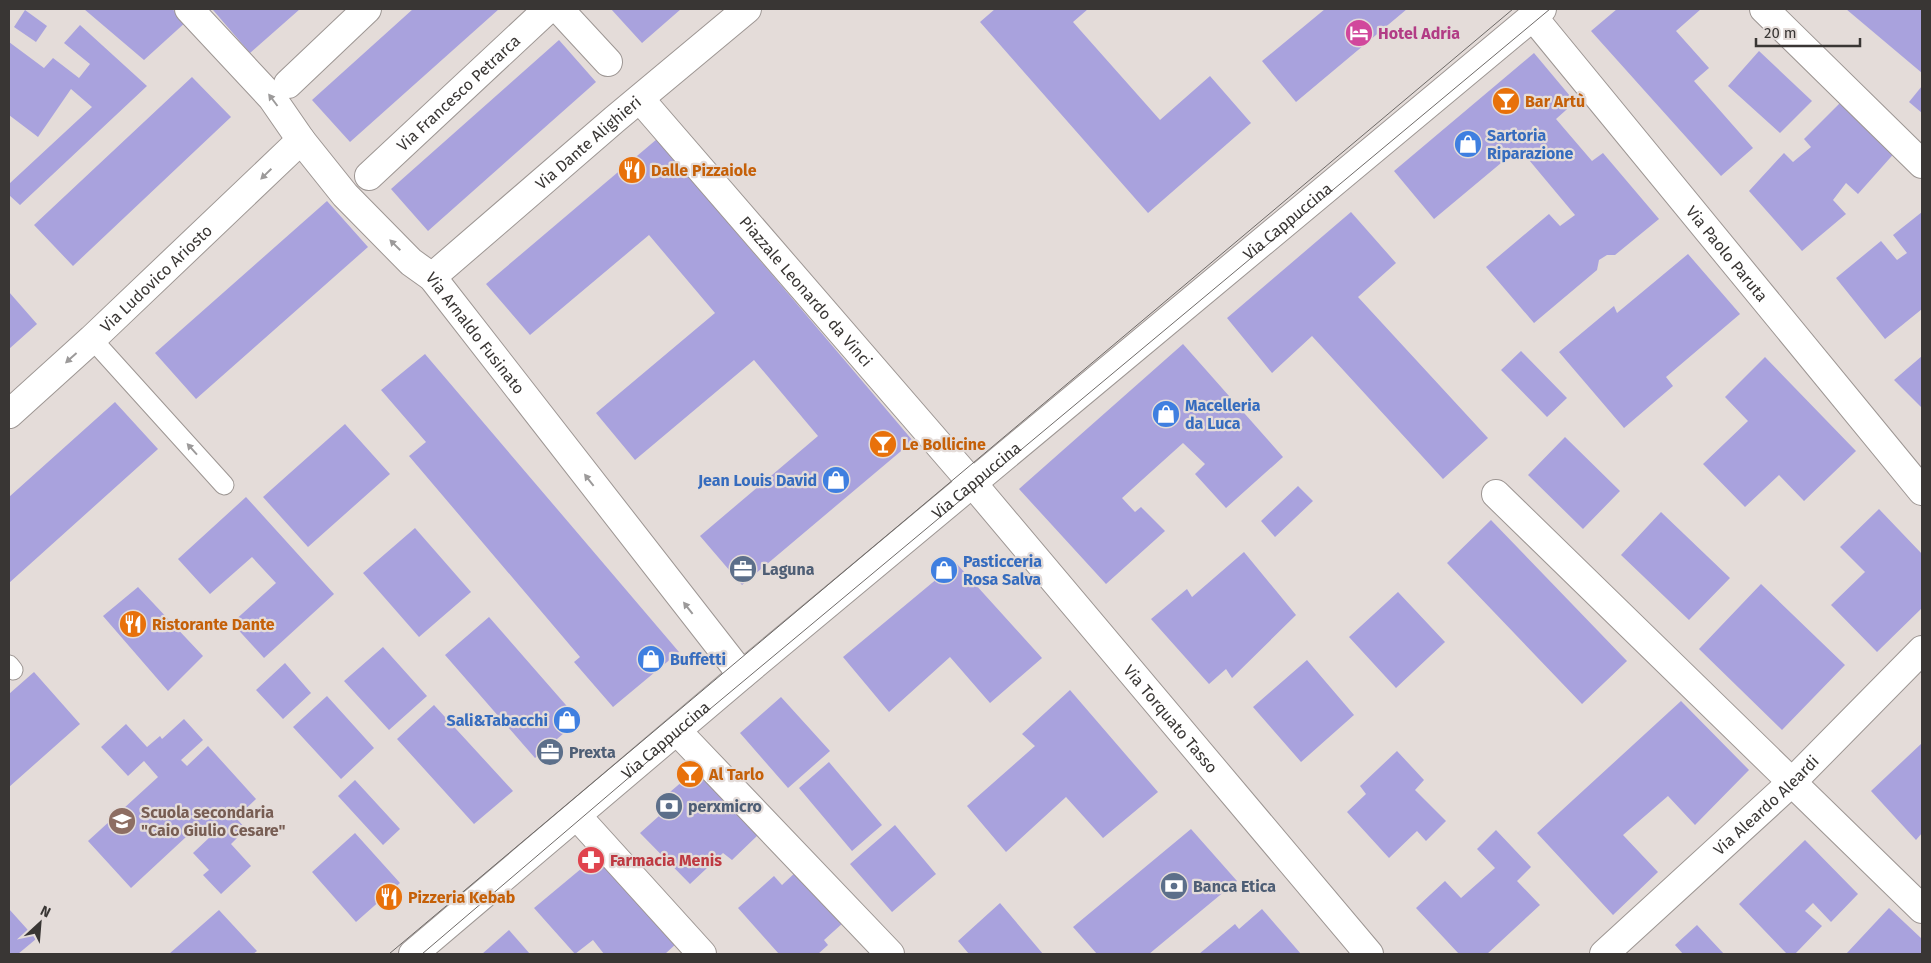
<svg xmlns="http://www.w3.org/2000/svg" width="1931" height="963" viewBox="0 0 1931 963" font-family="'Fira Sans',sans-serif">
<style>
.building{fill:#a9a2dd}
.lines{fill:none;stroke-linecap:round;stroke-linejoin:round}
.lane-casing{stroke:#9d9693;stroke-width:21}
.street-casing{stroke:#9d9693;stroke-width:30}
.secondary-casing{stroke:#9d9693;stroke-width:30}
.lane{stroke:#fff;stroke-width:19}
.street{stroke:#fff;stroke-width:28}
.secondary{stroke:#fff;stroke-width:28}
.tram{stroke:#6e6a68;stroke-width:1}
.oneway{fill:#9c9a9a}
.labels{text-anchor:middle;stroke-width:4.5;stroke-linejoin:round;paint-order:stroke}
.hotel-label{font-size:16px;font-weight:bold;fill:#b23c85;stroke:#e4dcd9;text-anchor:start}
.street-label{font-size:16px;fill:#393634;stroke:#e4dcd9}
.food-label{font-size:16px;font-weight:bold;fill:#c56008;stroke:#e4dcd9;text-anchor:start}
.shop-label{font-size:16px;font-weight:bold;fill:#366cbe;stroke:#e4dcd9;text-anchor:start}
.service-label{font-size:16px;font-weight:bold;fill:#4e5e75;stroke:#e4dcd9;text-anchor:start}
.education-label{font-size:16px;font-weight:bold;fill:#785e54;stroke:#e4dcd9;text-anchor:start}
.health-label{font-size:16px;font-weight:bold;fill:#be3a42;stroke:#e4dcd9;text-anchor:start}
</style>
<rect width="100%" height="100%" fill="#e4dcd9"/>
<!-- building -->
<path class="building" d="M84 9H172L187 21 144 60Z
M214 9H300L250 53 213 10Z
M413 9H499L350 142 312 100Z
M611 9H681L642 43Z
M995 9H1088L1073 22 1160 120 1210 76 1251 123 1148 213 980 22Z
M1325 9H1407L1296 102 1262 61Z
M1617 9H1701L1676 31 1709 68 1694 81 1753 148 1721 176 1591 31Z
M1846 9H1922V73Z
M25 10 47 26 36 42 14 27Z
M80 25 147 86 20 205 9 195V184L92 107 71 89 38 137 9 115V42L44 68 53 58 79 78 90 64 64 43Z
M559 40 596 82 428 231 391 189Z
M1759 51 1812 101 1780 133 1728 86Z
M1534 53 1575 102 1556 119 1592 161 1603 153 1659 219 1615 255H1607L1599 260 1597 270 1534 323 1486 267 1549 214 1560 226 1575 215 1519 148 1434 219 1394 171Z
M192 77 231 117 73 266 34 225Z
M1922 86V113L1909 102Z
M1843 100 1898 149 1858 194 1846 183 1833 200 1846 214 1802 251 1749 191 1784 153 1793 162 1811 147 1804 139Z
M657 139 913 441 742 585 700 536 818 436 754 360 635 460 596 413 715 313 649 235 530 335 486 284Z
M327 201 368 247 196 399 155 353Z
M1351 212 1396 263 1358 297 1488 438 1443 479 1312 336 1272 373 1227 318Z
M1922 212V309L1885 339 1836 278 1881 241 1897 260 1907 253 1893 235Z
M1688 254 1740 314 1666 377 1673 386 1624 428 1559 352 1614 306 1617 313Z
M9 292 37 324 9 349Z
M1183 344 1283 457 1226 508 1195 474 1205 464 1183 443 1122 498 1135 512 1141 507 1165 531 1106 584 1019 489Z
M1521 351 1567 398 1547 417 1501 370Z
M425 354 679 652 613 707 574 662 580 657 409 456 426 442 381 390Z
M1922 356V408L1894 380Z
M1765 357 1856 451 1804 501 1779 475 1745 507 1703 464 1748 421 1725 397Z
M115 402 158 449 9 583V497Z
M345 424 390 474 308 547 263 497Z
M1565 437 1620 491 1583 529 1528 475Z
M1298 486 1313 501 1275 537 1261 521Z
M246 497 334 594 264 658 232 623 276 583 252 557 210 594 178 559Z
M1879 509 1922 554V608L1877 652 1831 605 1865 572 1840 547Z
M1661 512 1730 578 1689 620 1621 555Z
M1491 520 1627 661 1582 704 1447 563Z
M415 528 471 592 419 637 363 573Z
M1244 552 1296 615 1232 678 1226 669 1209 684 1151 619 1187 589 1192 597Z
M956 563 1042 658 990 703 950 657 889 712 843 657Z
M1761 584 1845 665 1782 730 1699 649Z
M138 587 203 656 168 691 103 616Z
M1398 592 1445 642 1396 688 1349 637Z
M489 617 579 720 535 758 445 655Z
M383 647 427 696 389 730 344 681Z
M1307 660 1354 715 1301 762 1253 707Z
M285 663 311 693 283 719 256 690Z
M34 672 80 724 9 787V694Z
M1070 690 1158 792 1103 838 1066 797 1006 852 967 806 1035 746 1022 734Z
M327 696 374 748 341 779 293 727Z
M781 697 830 751 788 788 740 733Z
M1681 701 1749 770 1695 825 1668 796 1623 835 1658 872 1613 915 1537 833Z
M434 705 513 791 474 824 397 739Z
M184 719 203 740 181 760 187 766 208 746 256 799 236 818 246 829 231 844 251 866 221 894 203 875 209 870 193 853 211 836 200 824 131 888 88 841 158 777 144 761 128 776 101 747 126 724 147 747 160 736 162 739Z
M1922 743V833L1916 840 1871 791Z
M1397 751 1424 780 1415 790 1446 821 1426 841 1417 831 1389 858 1347 812 1366 794 1360 786Z
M829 762 882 825 852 851 799 788Z
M698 768 758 835 732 860 723 853 690 884 640 833 678 799 670 792Z
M355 780 400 829 383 845 338 796Z
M895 825 936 874 892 912 850 864Z
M1191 829 1237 881 1149 954H1097L1073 927Z
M1496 830 1531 867 1517 881 1540 905 1487 954H1459L1416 908 1445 881 1461 898 1495 868 1477 849Z
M355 833 400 883 356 922 312 872Z
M1805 840 1858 894 1831 922 1813 903 1805 911 1822 926 1795 954H1787L1739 904Z
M600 853 677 943 665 954H604L593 940 575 954 534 908Z
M798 870 844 922 824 940 828 945 818 954H779L738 908 774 876 782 885Z
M1000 903 1043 954H969L958 941Z
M1889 908 1922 939V954H1846Z
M9 909 36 939 18 954H9Z
M1262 909 1301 954H1199L1235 924 1239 929Z
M219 910 257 951 253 954H169Z
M1697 925 1724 954H1683L1675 945Z
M509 930 530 954H482Z"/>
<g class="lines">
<defs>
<path id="lane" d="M92 339 224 485
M9 665 13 670"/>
<g id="street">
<path id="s1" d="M189 9 272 98 301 140 345 195 411 262 432 277 742 675"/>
<path d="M559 9 608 62"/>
<path d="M1764 9 1922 164"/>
<path id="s2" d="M1533 17 1922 491"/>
<path d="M288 84 367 9"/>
<path id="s3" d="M640 99 973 484 1369 954"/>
<path id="s4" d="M369 176 548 9"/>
<path id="s5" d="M432 277 615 119 747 9"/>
<path id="s6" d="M9 414 92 339 301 140"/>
<path d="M1496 494 1922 909"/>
<path d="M677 731 890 954"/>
<path d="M577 816 702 954"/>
<path id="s7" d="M1604 954 1791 783 1922 650"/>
</g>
<g id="secondary">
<path id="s8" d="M413 954 742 675 1542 9"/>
</g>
</defs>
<!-- lane casing -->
<use href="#lane" class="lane-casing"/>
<!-- street casing -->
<use href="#street" class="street-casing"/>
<!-- secondary casing -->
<use href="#secondary" class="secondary-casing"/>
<!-- lane -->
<use href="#lane" class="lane"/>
<!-- street -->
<use href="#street" class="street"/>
<!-- secondary -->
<use href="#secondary" class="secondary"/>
<!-- tram -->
<path class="tram" d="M389 954 1513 9
M422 954 680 734 1550 9"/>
</g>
<!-- one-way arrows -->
<defs><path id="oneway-solid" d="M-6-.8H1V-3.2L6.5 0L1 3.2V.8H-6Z" transform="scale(1.25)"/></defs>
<g class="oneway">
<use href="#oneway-solid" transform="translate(273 100) rotate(-127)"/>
<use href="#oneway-solid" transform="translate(266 174) rotate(136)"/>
<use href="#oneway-solid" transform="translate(395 245) rotate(-135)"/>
<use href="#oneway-solid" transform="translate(71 358) rotate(138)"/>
<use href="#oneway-solid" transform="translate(192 449) rotate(-132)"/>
<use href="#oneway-solid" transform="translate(589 480) rotate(-128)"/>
<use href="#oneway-solid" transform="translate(688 608) rotate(-128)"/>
</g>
<!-- icons -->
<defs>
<symbol id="hotel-disc" viewBox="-11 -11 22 22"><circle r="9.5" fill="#d1479c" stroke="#e4dcd9"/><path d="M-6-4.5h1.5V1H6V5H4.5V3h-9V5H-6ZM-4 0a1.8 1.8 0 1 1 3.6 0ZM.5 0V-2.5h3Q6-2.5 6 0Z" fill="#fff"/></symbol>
<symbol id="bar-disc" viewBox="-11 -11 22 22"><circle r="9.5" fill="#e8710a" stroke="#e4dcd9"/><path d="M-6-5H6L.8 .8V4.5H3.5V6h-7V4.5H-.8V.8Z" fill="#fff"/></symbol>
<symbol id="shop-disc" viewBox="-11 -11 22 22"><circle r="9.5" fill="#3f7fe0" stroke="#e4dcd9"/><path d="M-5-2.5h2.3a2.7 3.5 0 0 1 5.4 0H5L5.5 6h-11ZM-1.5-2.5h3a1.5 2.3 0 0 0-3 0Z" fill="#fff"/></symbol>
<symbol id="restaurant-disc" viewBox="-11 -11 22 22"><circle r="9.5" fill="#e8710a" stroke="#e4dcd9"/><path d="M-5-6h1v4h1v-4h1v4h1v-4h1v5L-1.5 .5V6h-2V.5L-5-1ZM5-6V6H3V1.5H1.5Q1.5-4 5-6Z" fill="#fff"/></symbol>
<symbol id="office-disc" viewBox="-11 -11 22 22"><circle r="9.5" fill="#5c6f8a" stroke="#e4dcd9"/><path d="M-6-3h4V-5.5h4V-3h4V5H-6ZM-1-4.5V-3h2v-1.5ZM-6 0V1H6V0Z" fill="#fff"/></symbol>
<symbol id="bank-disc" viewBox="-11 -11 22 22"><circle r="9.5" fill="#5c6f8a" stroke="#e4dcd9"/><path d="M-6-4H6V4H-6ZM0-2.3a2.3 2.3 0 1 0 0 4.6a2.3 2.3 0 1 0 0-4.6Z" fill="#fff"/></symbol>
<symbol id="school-disc" viewBox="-11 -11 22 22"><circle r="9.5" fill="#8d6e63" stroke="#e4dcd9"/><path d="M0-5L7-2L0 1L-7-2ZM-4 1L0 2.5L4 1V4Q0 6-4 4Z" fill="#fff"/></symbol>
<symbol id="pharmacy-disc" viewBox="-11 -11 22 22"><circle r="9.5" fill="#e0444e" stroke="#e4dcd9"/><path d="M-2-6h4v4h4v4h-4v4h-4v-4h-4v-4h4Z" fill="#fff"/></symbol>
</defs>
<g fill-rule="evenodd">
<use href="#hotel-disc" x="1343" y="17" width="32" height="32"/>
<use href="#bar-disc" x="1490" y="85" width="32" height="32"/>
<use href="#shop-disc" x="1452" y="128" width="32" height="32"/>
<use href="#restaurant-disc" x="616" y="154" width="32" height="32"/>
<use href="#shop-disc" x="1150" y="398" width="32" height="32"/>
<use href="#bar-disc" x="867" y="428" width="32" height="32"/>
<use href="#shop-disc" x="820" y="464" width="32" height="32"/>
<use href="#office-disc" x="727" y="553" width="32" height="32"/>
<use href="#shop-disc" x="928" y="554" width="32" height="32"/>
<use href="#restaurant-disc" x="117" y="608" width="32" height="32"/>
<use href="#shop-disc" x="635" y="643" width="32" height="32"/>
<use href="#shop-disc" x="551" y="704" width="32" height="32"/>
<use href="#office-disc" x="534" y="736" width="32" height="32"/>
<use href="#bar-disc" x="674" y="758" width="32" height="32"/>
<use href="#bank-disc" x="653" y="790" width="32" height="32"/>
<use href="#school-disc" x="106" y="805" width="32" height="32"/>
<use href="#pharmacy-disc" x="575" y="844" width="32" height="32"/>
<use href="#bank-disc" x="1158" y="870" width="32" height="32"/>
<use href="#restaurant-disc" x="373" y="881" width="32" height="32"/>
</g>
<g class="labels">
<!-- hotel labels -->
<g class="hotel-label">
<text x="1378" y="39">Hotel Adria</text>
</g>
<!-- street labels -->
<g class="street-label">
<text dy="6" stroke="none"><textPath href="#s4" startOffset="122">Via Francesco Petrarca</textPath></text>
<text dy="6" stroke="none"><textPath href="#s5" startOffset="206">Via Dante Alighieri</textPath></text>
<text dy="6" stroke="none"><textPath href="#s8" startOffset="1141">Via Cappuccina</textPath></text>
<text dy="6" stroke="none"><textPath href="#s2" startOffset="306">Via Paolo Paruta</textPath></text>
<text dy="6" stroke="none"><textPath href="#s6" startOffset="200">Via Ludovico Ariosto</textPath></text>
<text dy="6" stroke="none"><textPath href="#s3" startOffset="254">Piazzale Leonardo da Vinci</textPath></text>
<text dy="6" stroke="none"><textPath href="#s1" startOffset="434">Via Arnaldo Fusinato</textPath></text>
<text dy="6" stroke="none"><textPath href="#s8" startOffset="736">Via Cappuccina</textPath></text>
<text dy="6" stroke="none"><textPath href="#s3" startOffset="816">Via Torquato Tasso</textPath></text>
<text dy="6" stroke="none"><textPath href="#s8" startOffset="331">Via Cappuccina</textPath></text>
<text dy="6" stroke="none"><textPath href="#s7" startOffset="220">Via Aleardo Aleardi</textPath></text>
</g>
<!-- food labels -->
<g class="food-label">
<text x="1525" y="107">Bar Artù</text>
<text x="651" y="176">Dalle Pizzaiole</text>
<text x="902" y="450">Le Bollicine</text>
<text x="152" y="630">Ristorante Dante</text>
<text x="709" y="780">Al Tarlo</text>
<text x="408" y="903">Pizzeria Kebab</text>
</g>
<!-- shop labels -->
<g class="shop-label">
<text x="1487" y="141">Sartoria<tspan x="1487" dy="18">Riparazione</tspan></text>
<text x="1185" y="411">Macelleria<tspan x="1185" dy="18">da Luca</tspan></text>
<text x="817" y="486" text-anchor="end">Jean Louis David</text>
<text x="963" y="567">Pasticceria<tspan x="963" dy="18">Rosa Salva</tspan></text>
<text x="670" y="665">Buffetti</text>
<text x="548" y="726" text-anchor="end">Sali&amp;Tabacchi</text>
</g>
<!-- service labels -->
<g class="service-label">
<text x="762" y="575">Laguna</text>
<text x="569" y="758">Prexta</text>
<text x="688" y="812">perxmicro</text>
<text x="1193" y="892">Banca Etica</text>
</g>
<!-- education labels -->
<g class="education-label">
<text x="141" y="818">Scuola secondaria<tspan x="141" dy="18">"Caio Giulio Cesare"</tspan></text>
</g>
<!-- health labels -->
<g class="health-label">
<text x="610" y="866">Farmacia Menis</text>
</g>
</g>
<!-- border -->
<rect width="1931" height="963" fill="none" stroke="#393634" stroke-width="20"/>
<!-- north arrow -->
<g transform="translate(40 923) rotate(26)" stroke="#e4dcd9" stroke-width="4" paint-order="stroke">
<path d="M0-4L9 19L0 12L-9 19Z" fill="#393634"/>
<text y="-8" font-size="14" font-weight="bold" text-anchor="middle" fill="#393634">N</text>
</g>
<!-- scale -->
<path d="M1756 38v8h104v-8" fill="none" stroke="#393634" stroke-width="2.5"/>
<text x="1764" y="38" font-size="15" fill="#393634" stroke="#e4dcd9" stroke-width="4" paint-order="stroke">20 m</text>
</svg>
